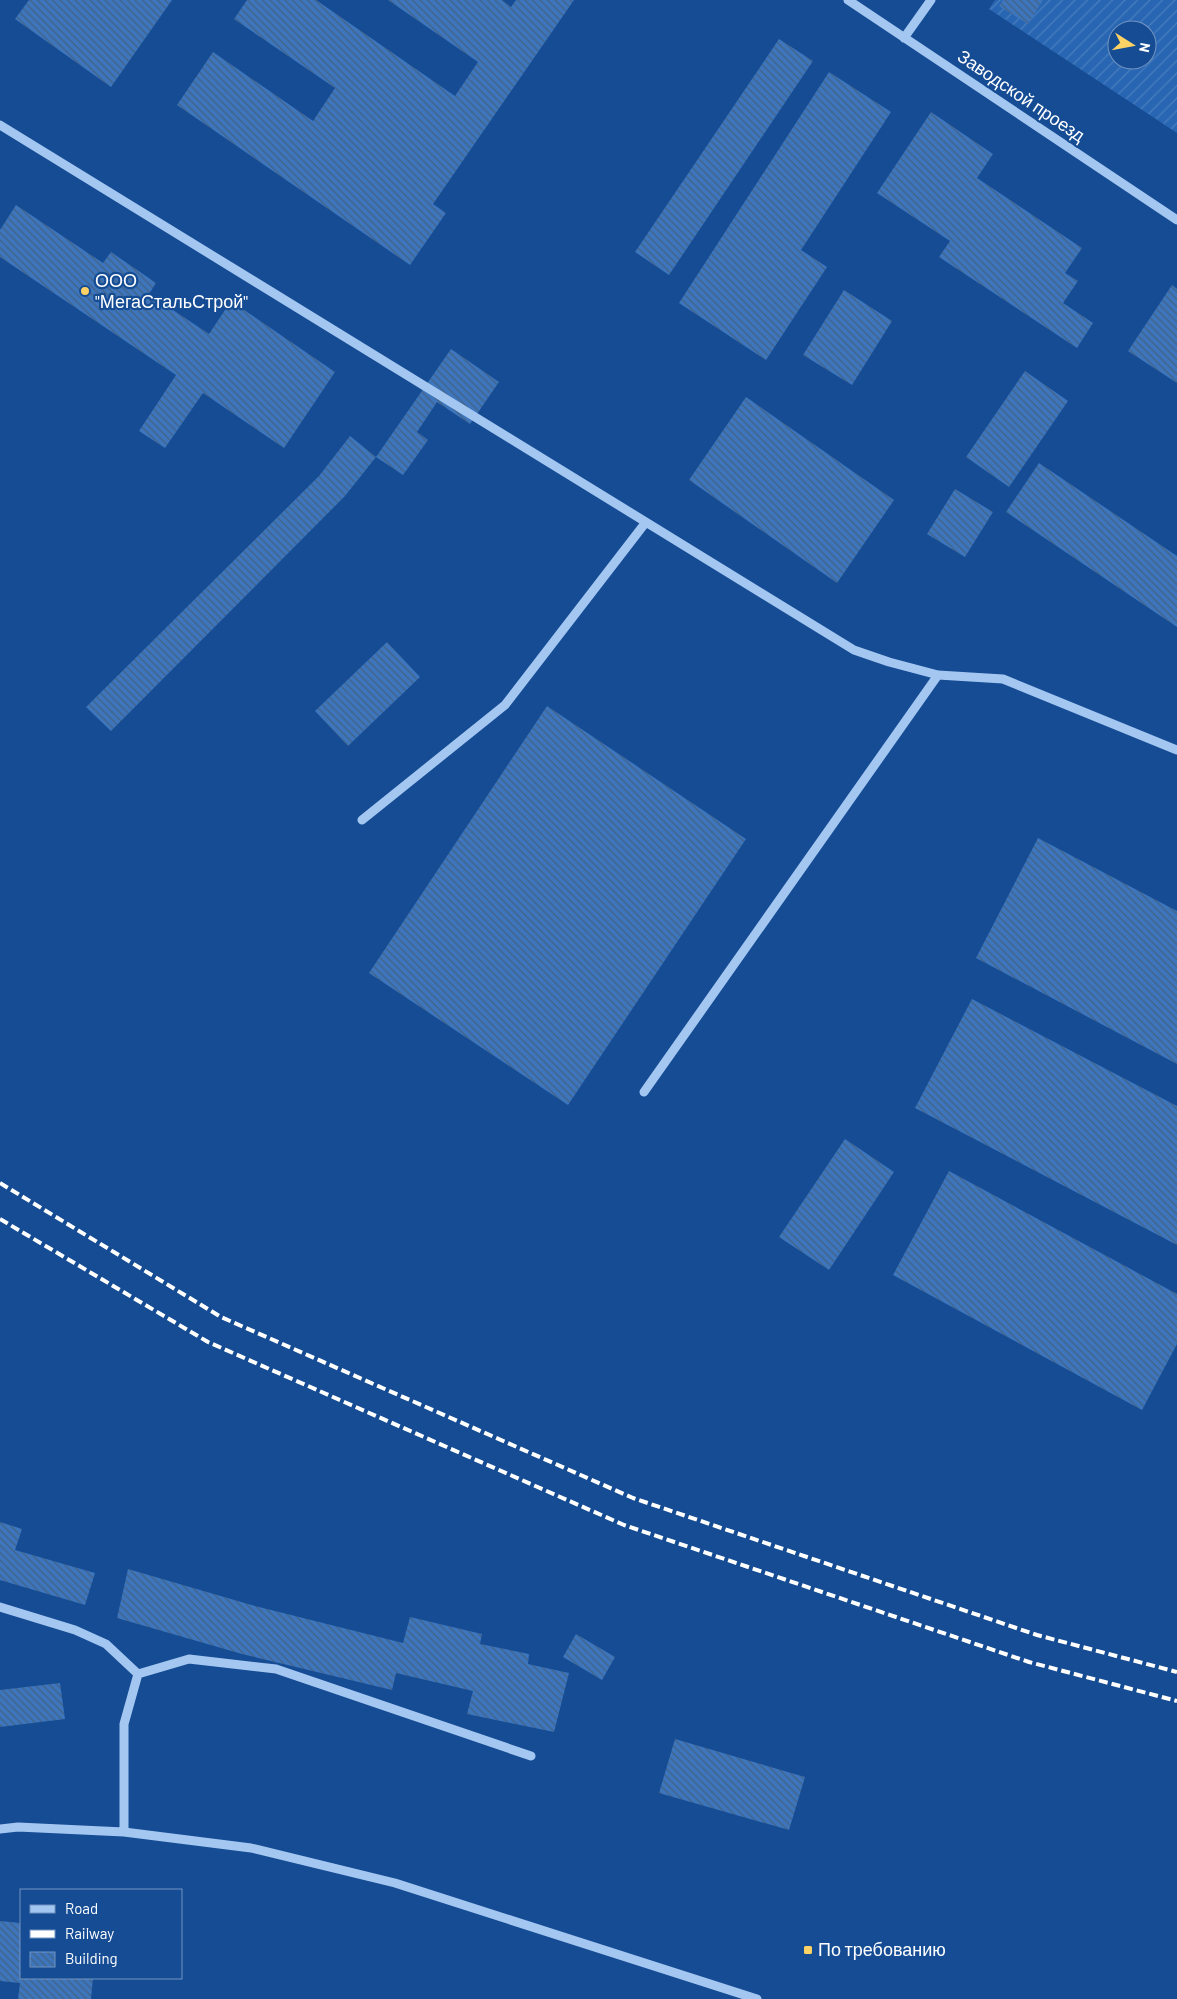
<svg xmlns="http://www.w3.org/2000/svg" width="1177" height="1999" viewBox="0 0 1177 1999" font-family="Barlow,sans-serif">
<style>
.garden{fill:url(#garden-furrows);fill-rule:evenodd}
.building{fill:url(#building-back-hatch)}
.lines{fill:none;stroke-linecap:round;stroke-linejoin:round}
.minor{stroke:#a4c7f2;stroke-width:9}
.rail{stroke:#fff;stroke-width:4;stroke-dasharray:9 4;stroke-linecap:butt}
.poi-dot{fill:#ffd265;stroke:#154c94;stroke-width:2}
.labels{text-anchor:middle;stroke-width:4.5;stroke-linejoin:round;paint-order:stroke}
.street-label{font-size:18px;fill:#fff;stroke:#154c94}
.poi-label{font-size:18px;fill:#fff;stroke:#154c94;text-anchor:start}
</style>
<defs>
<pattern id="garden-furrows" width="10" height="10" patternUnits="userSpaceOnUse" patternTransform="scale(1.25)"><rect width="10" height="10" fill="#2866b3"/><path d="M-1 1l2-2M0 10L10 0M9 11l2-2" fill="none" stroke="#487dbe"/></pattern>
<pattern id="building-back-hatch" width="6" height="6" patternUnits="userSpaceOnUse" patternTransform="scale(1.25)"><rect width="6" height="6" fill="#3d76bc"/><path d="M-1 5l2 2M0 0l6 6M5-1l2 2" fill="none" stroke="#446184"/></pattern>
</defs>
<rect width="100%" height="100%" fill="#154c94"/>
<!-- garden -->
<path class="garden" d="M995 0H1177V133L989 9ZM1117 30H1147V60H1117Z"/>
<!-- building -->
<path class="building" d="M29 0H172L111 87 15 19Z
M247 0H316L455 96 478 62 388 0H502L511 7 516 0H574L433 204 446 213 410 265 177 105 213 52 313 121 335 88 234 19Z
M1003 0H1043L1028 24 999 6Z
M779 39 813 61 669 275 635 252Z
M829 72 891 112 801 250 827 267 766 360 679 303Z
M931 112 993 154 977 178 1082 248 1065 273 1078 281 1063 303 1093 323 1077 348 939 257 950 241 877 193Z
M16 205 103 263 111 252 156 283 149 294 209 334 231 301 335 372 284 448 203 393 165 448 139 431 176 375 0 257V230Z
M1172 285 1177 289V383L1128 351Z
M844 290 892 321 852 385 803 355Z
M451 349 499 382 470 424 437 402 417 432 428 440 403 475 376 457 345 496 111 731 86 707 319 476 350 436 376 457Z
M1025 371 1068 401 1009 487 966 457Z
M746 397 894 500 837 583 689 480Z
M1039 463 1177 556V627L1006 512Z
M955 489 993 512 965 557 927 534Z
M387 642 420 677 348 746 315 711Z
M547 706 746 839 568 1105 369 973Z
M1038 838 1177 911V1064L976 958Z
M972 999 1177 1106V1245L915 1108Z
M845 1139 894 1172 829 1270 779 1237Z
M949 1171 1177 1294V1344L1142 1410 893 1275Z
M0 1522 22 1529 15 1550 95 1573 85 1605 0 1580Z
M128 1569 255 1606 403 1643 410 1617 482 1634 480 1644 529 1654 528 1664 569 1673 554 1732 467 1714 473 1691 396 1673 392 1690 242 1654 117 1618Z
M576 1634 615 1657 602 1680 563 1657Z
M60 1683 65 1719 0 1727V1690Z
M675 1739 805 1777 789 1830 659 1793Z
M0 1921 21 1923V1978H93L91 1999H18L20 1983 0 1981Z"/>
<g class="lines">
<!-- minor -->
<path class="minor" d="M848 0 1177 220
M904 38 931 0
M0 125 854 650 889 662 938 675 1003 679 1177 750
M362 820 505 705 646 522
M644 1092 938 675
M0 1607 75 1630 106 1644 138 1674
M138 1674 189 1659 276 1669 531 1756
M0 1829 18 1827 124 1832 251 1848 395 1883 757 1999
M124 1832V1724L138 1674"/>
<!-- rail -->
<path class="rail" d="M0 1183 221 1317 633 1498 1037 1635 1177 1672
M0 1219 208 1342 624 1525 1029 1662 1177 1701"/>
</g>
<!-- markers -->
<g class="poi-dot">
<circle cx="85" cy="291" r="5"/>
<rect x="803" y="1945" width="10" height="10" rx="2.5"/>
</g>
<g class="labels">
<!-- street labels -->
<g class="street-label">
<text transform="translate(1021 96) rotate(34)" y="6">Заводской проезд</text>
</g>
<!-- poi labels -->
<g class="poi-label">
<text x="95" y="287">ООО<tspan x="95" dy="21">"МегаСтальСтрой"</tspan></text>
<text x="818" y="1956">По требованию</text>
</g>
</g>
<!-- legend -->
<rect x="20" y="1889" width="162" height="90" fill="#154c94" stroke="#7394bf"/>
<rect x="30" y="1905" width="25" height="8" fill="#a4c7f2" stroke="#7394bf"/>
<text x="65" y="1914" font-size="15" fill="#ffffff">Road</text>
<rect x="30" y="1930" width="25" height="8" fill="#ffffff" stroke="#7394bf"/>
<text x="65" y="1939" font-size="15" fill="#ffffff">Railway</text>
<rect x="30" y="1952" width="25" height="15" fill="url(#building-back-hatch)" stroke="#7394bf"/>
<text x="65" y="1964" font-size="15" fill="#ffffff">Building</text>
<!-- north arrow -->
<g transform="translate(1132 45) rotate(101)"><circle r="24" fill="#154c94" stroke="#7394bf"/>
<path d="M0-4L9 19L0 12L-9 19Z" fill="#ffd265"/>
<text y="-8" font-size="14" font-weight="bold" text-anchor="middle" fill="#ffffff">N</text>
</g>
</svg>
